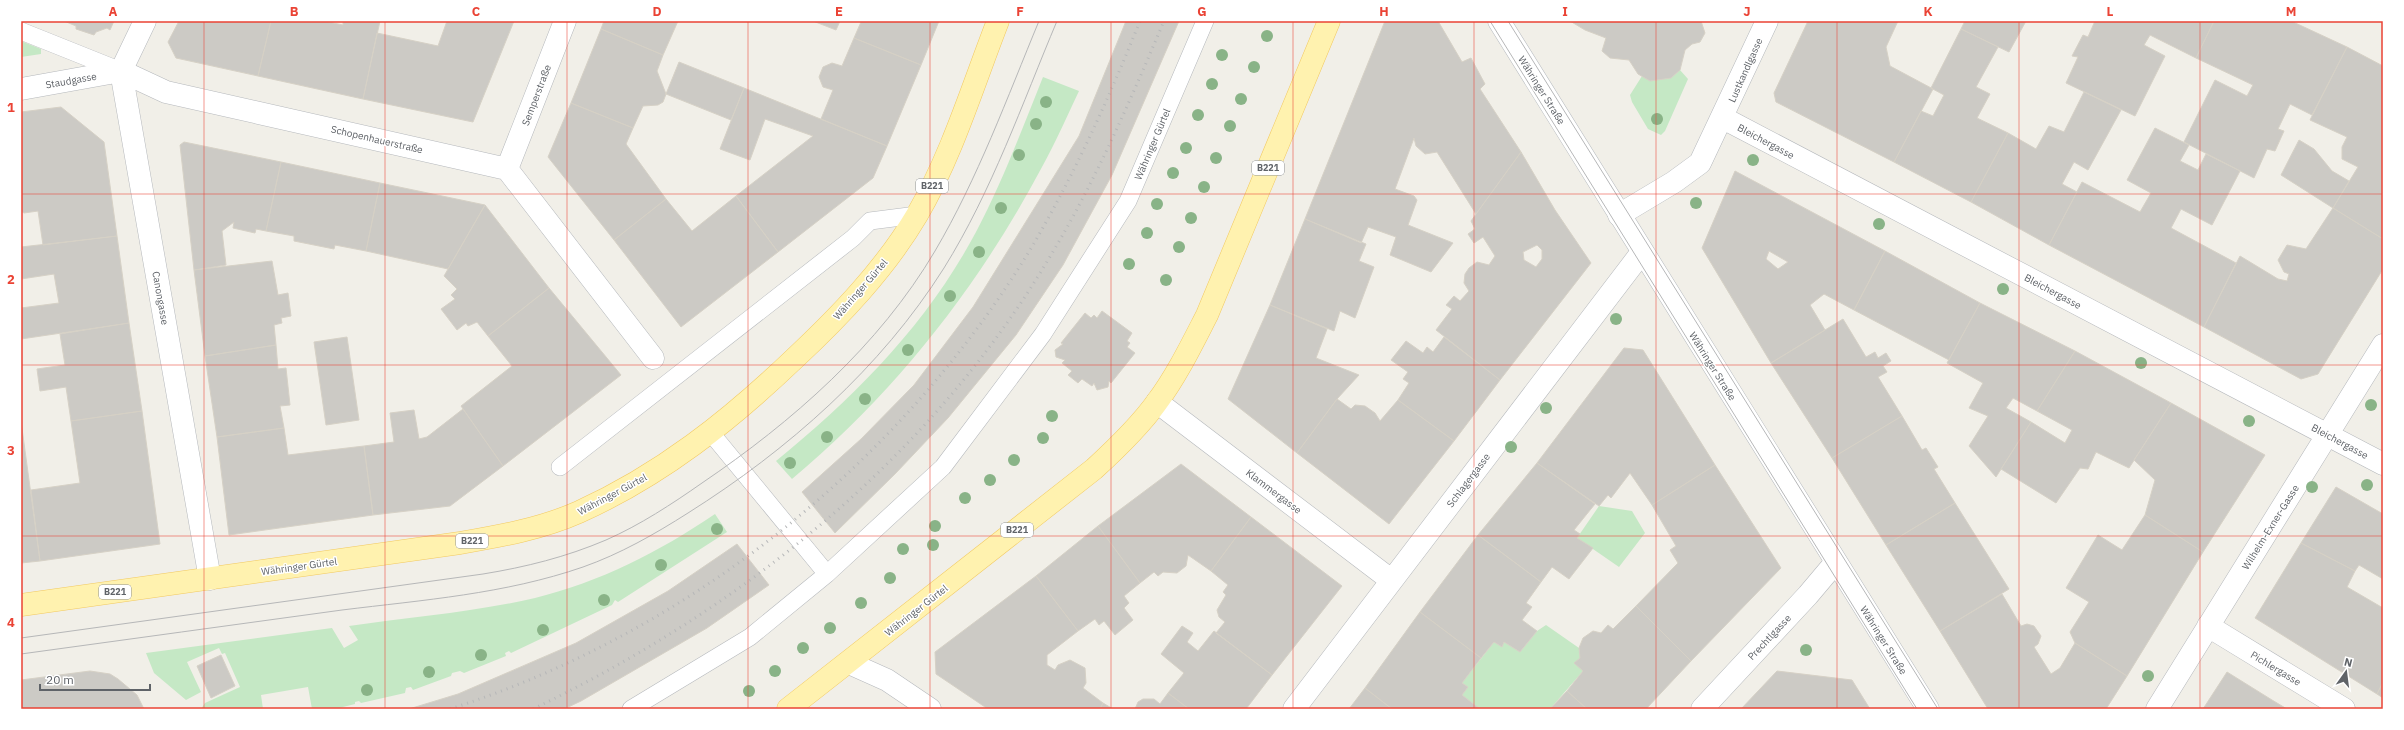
<svg xmlns="http://www.w3.org/2000/svg" width="2404" height="730" viewBox="0 0 2404 730" font-family="'IBM Plex Sans',sans-serif">
<style>
.green{fill:#c5e8c5}
.building{fill:#cccac5;stroke:#d6d1c6;fill-rule:evenodd}
.lines{fill:none;stroke-linecap:round;stroke-linejoin:round}
.lane-casing{stroke:#b5b8bc;stroke-width:18}
.street-casing{stroke:#b5b8bc;stroke-width:23}
.secondary-casing{stroke:#b6babf;stroke-width:23}
.primary-casing{stroke:#f2c960;stroke-width:23}
.lane{stroke:#fff;stroke-width:17}
.street{stroke:#fff;stroke-width:22}
.secondary{stroke:#fff;stroke-width:22}
.primary{stroke:#fff2af;stroke-width:22}
.tram{stroke:#b6b7b8;stroke-width:1}
.rail{stroke:#b6b7b8;stroke-width:3;stroke-dasharray:1 5;stroke-linecap:butt}
.tree{fill:#89b387}
.grid{fill:none;stroke:#ea4335;stroke-width:1;stroke-opacity:0.55}
.labels{text-anchor:middle;stroke-width:3;stroke-linejoin:round;paint-order:stroke}
.shield{fill:#fff;stroke:#8f9295;stroke-width:1}
.shield-label{font-size:9px;font-weight:bold;fill:#5f6368}
.street-label{font-size:10px;fill:#5f6368;stroke:#fff}
.neatline{fill:none;stroke:#ea4335;stroke-width:1.5}
.grid-label{font-size:13px;text-anchor:middle;font-weight:bold;fill:#ea4335}
</style>
<rect width="100%" height="100%" fill="#f1efe8"/>
<!-- green -->
<path class="green" d="M21 41 41 49V54L21 57Z
M1680 70 1688 79 1665 131 1661 135 1648 129 1632 102 1630 95 1642 76 1650 81 1671 78Z
M1043 77 1079 91C1067 116 1056 142 1042 167 979 286 895 393 792 479L776 461C856 396 927 324 976 232 1002 183 1022 129 1043 77Z
M1599 506 1632 511 1645 533 1619 567 1577 538Z
M715 514 727 532 618 602 615 600 612 605 511 653 509 651 505 653 506 656 464 673 460 671 452 673 451 676 413 690 411 687 406 688 405 693 361 703 359 701 355 702V704L335 709H312L308 687 261 695 263 709H201L205 703 240 687 225 653 222 654 219 648 187 662 201 692 186 700 154 673 146 653 332 628 344 648 358 640 349 626C411 617 474 612 535 598 600 582 659 552 715 514Z
M1546 625 1579 648 1580 658 1575 663 1583 671 1550 709H1480L1462 695 1468 687 1462 683 1494 642 1502 647 1504 642 1520 652 1537 631Z"/>
<!-- building -->
<path class="building" d="M64 21H114L110 30 107 28 96 32 94 35 76 29V26Z
M179 21H271L258 76 176 58 168 42Z
M271 21H324L343 25V21H380L363 99 258 76Z
M447 21H514L473 122 363 99 377 33 438 46Z
M604 21H678L663 55 601 29Z
M813 21H840L836 30Z
M857 21H939L921 65 854 38 861 22Z
M1126 21H1179L1112 175 1063 265 1016 335 948 418 895 474 835 533 802 492 861 439 914 385 973 307 1079 136Z
M1385 21H1438L1462 62 1471 58 1485 84 1480 89 1521 152 1476 214 1437 152 1425 154 1416 146 1414 138 1395 189 1414 196 1417 200 1408 225 1453 243 1431 272 1390 255 1396 237 1368 227 1361 243 1305 219Z
M1570 21H1701L1705 33 1700 42 1692 44 1685 50 1680 70 1671 78 1650 81 1638 74 1629 60 1610 58 1602 51 1606 38 1585 30Z
M1808 21H1898L1886 47 1890 66 1933 89 1894 162 1776 102 1774 93Z
M1965 21H2026L2009 52 1961 29Z
M2095 21H2214L2196 58 2150 35 2144 45 2165 56 2135 116 2066 83 2078 57 2072 56 2083 35 2088 37Z
M2214 21H2291L2347 47 2312 115 2290 104 2278 129 2284 131 2275 151 2267 149 2254 178 2184 142 2215 80 2247 96 2253 85 2196 58Z
M601 29 663 55 657 71 666 94 663 102 658 105 643 106 633 128 571 103Z
M1961 29 1998 47 1976 87 1990 94 1977 118 2008 133 1971 202 1894 162 1921 111 1933 116 1944 95 1931 88Z
M854 38 921 65 887 146 821 119 833 90 823 87 819 77 823 67 832 63 842 66Z
M2347 47 2383 66V239L2333 208 2358 167 2342 159V147L2347 137 2310 120Z
M679 62 744 88 731 120 666 94Z
M744 88 887 146 873 178 778 252 736 196 813 136 765 119 750 160 720 149Z
M2084 92 2121 110 2088 170 2074 162 2062 184 2077 192 2049 245 1971 202 2008 133 2036 149 2049 126 2064 132Z
M571 103 633 128 626 144 666 199 614 240 548 157Z
M61 107 104 142 117 236 43 245 38 211 24 213 21 211V112Z
M2155 128 2189 145 2180 161 2198 170 2206 154 2240 171 2212 225 2181 209 2171 228 2236 263 2204 327 2049 245 2082 182 2140 212 2151 193 2127 180Z
M2299 140 2314 149 2332 171 2349 181 2333 208 2281 175Z
M184 142 281 162 266 231 256 229 255 233 233 228 234 222 222 231 226 265 194 270 180 145Z
M1521 152 1555 210 1591 263 1500 380 1436 330 1452 309 1446 305 1454 296 1460 301 1469 291 1464 283 1465 274 1469 268 1477 262 1489 265 1495 256 1483 237 1474 243 1468 234 1475 229 1471 221ZM1537 245 1542 250V259L1536 267 1524 260 1523 252Z
M281 162 380 183 366 251 335 245 334 249 294 241V236L266 231Z
M1735 171 1885 251 1854 310 1824 294 1810 305 1825 330 1771 363 1702 248ZM1769 251 1788 262 1778 269 1766 259Z
M380 183 485 205 448 269 366 251Z
M736 196 778 252 681 327 614 240 666 199 692 231Z
M485 205 549 288 488 336 477 322 468 326 466 323 457 330 441 309 455 299 451 295 457 289 444 276Z
M2333 208 2383 239V269L2318 374 2301 379 2204 327 2240 256 2278 279 2287 281 2289 274 2284 272 2278 260 2287 245 2306 249Z
M1305 219 1366 244 1359 261 1374 267 1355 318 1340 311 1334 331 1270 305Z
M117 236 129 323 21 339V308L59 303 54 274 21 279V247Z
M1885 251 1980 303 1949 360 1854 310Z
M272 261 278 295 288 293 291 316 281 318 282 323 274 325 276 345 205 356 194 270Z
M549 288 621 375 503 466 461 406 512 366 488 336Z
M1980 303 2075 351 2037 411 2013 398 2006 408 2031 422 1996 477 1969 446 1988 416 1969 408 1983 383 1947 363Z
M1270 305 1327 329 1316 358 1359 375 1337 399 1297 453 1228 399Z
M1102 311 1132 333 1127 341 1130 343 1127 347 1135 353 1111 383 1109 381 1108 387 1097 390 1094 383 1092 386 1082 379 1078 383 1068 375 1072 371 1062 363 1065 360 1056 357 1055 350 1063 344 1061 343 1085 313 1091 318 1094 315 1097 318Z
M1843 319 1866 357 1875 352 1878 358 1886 353 1891 361 1883 366 1887 372 1878 377 1902 416 1832 458 1771 363Z
M129 323 142 411 71 421 66 387 40 391 37 369 65 365 60 334Z
M347 337 359 420 326 425 314 342Z
M1444 337 1500 380 1454 441 1398 400 1409 383 1403 379 1408 372 1391 360 1406 341 1423 353 1427 347 1433 352Z
M276 345 278 369 286 368 290 405 280 406 284 428 217 437 205 356Z
M1624 348 1643 350 1715 465 1652 505 1630 473 1611 498 1608 495 1599 506 1537 463Z
M2075 351 2171 403 2129 468 2096 452 2088 469 2080 468 2056 503 2001 469 2031 422 2065 443 2072 430 2037 411Z
M1337 399 1351 409 1355 405 1365 406 1375 413 1380 421 1398 400 1454 441 1389 524 1297 453Z
M2171 403 2265 455 2203 552 2145 515 2155 480 2134 460Z
M463 409 503 466 450 506 373 515 364 446 394 442 390 413 414 410 419 439 427 437Z
M142 411 160 544 40 561 31 490 80 483 71 421Z
M1902 416 1922 450 1926 448 1938 467 1934 469 1955 503 1886 545 1832 458Z
M21 421 40 561 21 563Z
M284 428 288 455 364 446 373 515 229 535 217 437Z
M1537 463 1595 504 1574 530 1580 534 1577 538 1593 548 1569 579 1552 567 1541 582 1478 535Z
M1181 464 1251 517 1211 571 1188 555 1186 566 1177 573 1163 572 1158 576 1154 572 1140 583 1098 526Z
M1715 465 1781 568 1691 661 1636 606 1678 563 1670 550 1676 546 1652 505Z
M2336 487 2383 514V579L2359 565 2355 571 2301 543Z
M1955 503 2009 589 1940 631 1886 545Z
M2145 515 2203 552 2127 676 2075 643 2070 632 2089 602 2066 588 2098 535 2122 550Z
M1251 517 1342 586 1272 675 1216 633 1225 622 1219 617 1217 610 1226 595 1223 592 1228 585 1211 571Z
M1098 526 1140 583 1124 596 1129 603 1124 608 1133 620 1115 635 1104 621 1099 625 1095 619 1078 631 1036 576Z
M1478 535 1541 582 1526 603 1532 607 1522 620 1537 631 1520 652 1504 642 1502 647 1494 642 1481 658 1420 612Z
M2301 543 2355 571 2347 587 2383 608V682L2377 694 2255 618Z
M737 544 769 585 707 628 581 701 564 709H409L458 694 576 643 668 591Z
M1036 576 1078 631 1047 655V665L1055 670 1058 665 1070 660 1085 668 1086 683 1083 688 1103 703 1100 709H988L936 674 935 652Z
M2002 594 2021 626 2027 624 2034 626 2041 636 2038 644 2034 647 2051 674 2060 668 2075 643 2127 676 2106 709H1988L1940 631Z
M1636 606 1691 661 1646 709H1587L1567 691 1583 671 1574 663 1580 658 1579 648 1583 638 1593 631 1601 633 1608 625 1613 629Z
M1420 612 1481 658 1462 683 1468 687 1462 695 1480 709H1392L1365 688Z
M1182 626 1193 633 1187 642 1198 651 1214 631 1272 675 1246 709H1189L1168 693 1184 673 1161 654Z
M221 655 235 686 211 698 197 666Z
M90 671 110 674 118 679 137 695 144 709H21V680Z
M1777 671 1852 680 1870 709H1741Z
M2227 672 2272 700 2287 709H2203Z
M2383 682V698L2377 694Z
M1365 688 1392 709H1349Z
M1567 691 1587 709H1550Z
M1168 693 1189 709H1135L1138 702 1143 699H1154L1160 704Z
M1103 703 1113 709H1100Z"/>
<g class="lines">
<defs>
<path id="lane" d="M21 31 121 71
M711 433 827 574
M560 467 853 238 870 221 917 215
M631 709 750 637 827 574 943 467 1043 334 1128 201 1205 21"/>
<path id="street" d="M145 21 121 71 210 579
M121 71 166 92 507 169 653 358
M21 89 121 71
M1723 118 2383 464
M507 169 565 21
M1619 215 1674 182 1700 163 1767 21
M1157 402 1391 580
M2208 626 2344 709
M849 663 887 680 930 709
M1294 709 1642 252
M1702 709 1808 595 1835 563
M2157 709 2383 345"/>
<path id="secondary" d="M1499 21 1928 709"/>
<path id="primary" d="M21 605 460 543C500 536 541 529 579 512 661 475 729 421 794 359 840 316 885 269 917 215 952 155 973 85 998 21
M788 709 1094 469C1117 448 1139 427 1157 402 1177 375 1192 344 1207 315L1329 21"/>
</defs>
<!-- lane casing -->
<use href="#lane" class="lane-casing"/>
<!-- street casing -->
<use href="#street" class="street-casing"/>
<!-- secondary casing -->
<use href="#secondary" class="secondary-casing"/>
<!-- primary casing -->
<use href="#primary" class="primary-casing"/>
<!-- lane -->
<use href="#lane" class="lane"/>
<!-- street -->
<use href="#street" class="street"/>
<!-- secondary -->
<use href="#secondary" class="secondary"/>
<!-- primary -->
<use href="#primary" class="primary"/>
<!-- tram -->
<path class="tram" d="M1490 21 1917 709
M1508 21 1938 709
M21 638 483 574C526 567 566 557 606 540 640 525 672 504 702 483 792 422 879 346 935 251 978 178 1007 98 1039 21
M21 654C128 639 235 625 342 610 423 600 505 594 583 567 620 554 655 534 688 513 788 450 881 368 944 268 992 191 1022 104 1057 21"/>
<!-- rail -->
<path class="rail" d="M450 709C691 632 903 461 1033 245 1075 173 1109 98 1140 21
M533 709C743 608 931 458 1051 255 1096 180 1130 101 1164 21"/>
</g>
<!-- trees -->
<g class="tree">
<circle cx="1267" cy="36" r="6"/>
<circle cx="1222" cy="55" r="6"/>
<circle cx="1254" cy="67" r="6"/>
<circle cx="1212" cy="84" r="6"/>
<circle cx="1241" cy="99" r="6"/>
<circle cx="1046" cy="102" r="6"/>
<circle cx="1198" cy="115" r="6"/>
<circle cx="1657" cy="119" r="6"/>
<circle cx="1036" cy="124" r="6"/>
<circle cx="1230" cy="126" r="6"/>
<circle cx="1186" cy="148" r="6"/>
<circle cx="1019" cy="155" r="6"/>
<circle cx="1216" cy="158" r="6"/>
<circle cx="1753" cy="160" r="6"/>
<circle cx="1173" cy="173" r="6"/>
<circle cx="1204" cy="187" r="6"/>
<circle cx="1696" cy="203" r="6"/>
<circle cx="1157" cy="204" r="6"/>
<circle cx="1001" cy="208" r="6"/>
<circle cx="1191" cy="218" r="6"/>
<circle cx="1879" cy="224" r="6"/>
<circle cx="1147" cy="233" r="6"/>
<circle cx="1179" cy="247" r="6"/>
<circle cx="979" cy="252" r="6"/>
<circle cx="1129" cy="264" r="6"/>
<circle cx="1166" cy="280" r="6"/>
<circle cx="2003" cy="289" r="6"/>
<circle cx="950" cy="296" r="6"/>
<circle cx="1616" cy="319" r="6"/>
<circle cx="908" cy="350" r="6"/>
<circle cx="2141" cy="363" r="6"/>
<circle cx="865" cy="399" r="6"/>
<circle cx="2371" cy="405" r="6"/>
<circle cx="1546" cy="408" r="6"/>
<circle cx="1052" cy="416" r="6"/>
<circle cx="2249" cy="421" r="6"/>
<circle cx="827" cy="437" r="6"/>
<circle cx="1043" cy="438" r="6"/>
<circle cx="1511" cy="447" r="6"/>
<circle cx="1014" cy="460" r="6"/>
<circle cx="790" cy="463" r="6"/>
<circle cx="990" cy="480" r="6"/>
<circle cx="2367" cy="485" r="6"/>
<circle cx="2312" cy="487" r="6"/>
<circle cx="965" cy="498" r="6"/>
<circle cx="935" cy="526" r="6"/>
<circle cx="717" cy="529" r="6"/>
<circle cx="933" cy="545" r="6"/>
<circle cx="903" cy="549" r="6"/>
<circle cx="661" cy="565" r="6"/>
<circle cx="890" cy="578" r="6"/>
<circle cx="604" cy="600" r="6"/>
<circle cx="861" cy="603" r="6"/>
<circle cx="830" cy="628" r="6"/>
<circle cx="543" cy="630" r="6"/>
<circle cx="803" cy="648" r="6"/>
<circle cx="1806" cy="650" r="6"/>
<circle cx="481" cy="655" r="6"/>
<circle cx="775" cy="671" r="6"/>
<circle cx="429" cy="672" r="6"/>
<circle cx="2148" cy="676" r="6"/>
<circle cx="367" cy="690" r="6"/>
<circle cx="749" cy="691" r="6"/>
</g>
<!-- grid -->
<path class="grid" d="M204 21V709M385 21V709M567 21V709M748 21V709M930 21V709M1111 21V709M1293 21V709M1474 21V709M1656 21V709M1837 21V709M2019 21V709M2200 21V709M21 194H2383M21 365H2383M21 536H2383"/>
<g class="labels">
<!-- shield labels -->
<g class="shield">
<rect x="1252" y="161" width="32" height="14" rx="3"/>
<rect x="916" y="179" width="32" height="14" rx="3"/>
<rect x="1001" y="523" width="32" height="14" rx="3"/>
<rect x="456" y="534" width="32" height="14" rx="3"/>
<rect x="99" y="585" width="32" height="14" rx="3"/>
</g>
<g class="shield-label">
<text x="1268" y="171">B221</text>
<text x="932" y="189">B221</text>
<text x="1017" y="533">B221</text>
<text x="472" y="544">B221</text>
<text x="115" y="595">B221</text>
</g>
<!-- street labels -->
<g class="street-label">
<text transform="translate(1745 70) rotate(-66)" y="4">Lustkandlgasse</text>
<text transform="translate(71 80) rotate(-10)" y="4">Staudgasse</text>
<text transform="translate(1542 90) rotate(58)" y="4">Währinger Straße</text>
<text transform="translate(536 95) rotate(-69)" y="4">Semperstraße</text>
<text transform="translate(377 139) rotate(13)" y="4">Schopenhauerstraße</text>
<text transform="translate(1766 141) rotate(28)" y="4">Bleichergasse</text>
<text transform="translate(1152 144) rotate(-67)" y="4">Währinger Gürtel</text>
<text transform="translate(860 289) rotate(-49)" y="4">Währinger Gürtel</text>
<text transform="translate(2053 291) rotate(28)" y="4">Bleichergasse</text>
<text transform="translate(161 298) rotate(80)" y="4">Canongasse</text>
<text transform="translate(1713 366) rotate(58)" y="4">Währinger Straße</text>
<text transform="translate(2340 441) rotate(28)" y="4">Bleichergasse</text>
<text transform="translate(1468 480) rotate(-53)" y="4">Schlagergasse</text>
<text transform="translate(1274 491) rotate(37)" y="4">Klammergasse</text>
<text transform="translate(612 494) rotate(-28)" y="4">Währinger Gürtel</text>
<text transform="translate(2270 527) rotate(-58)" y="4">Wilhelm-Exner-Gasse</text>
<text transform="translate(299 566) rotate(-8)" y="4">Währinger Gürtel</text>
<text transform="translate(916 610) rotate(-38)" y="4">Währinger Gürtel</text>
<text transform="translate(1769 637) rotate(-47)" y="4">Prechtlgasse</text>
<text transform="translate(1884 640) rotate(58)" y="4">Währinger Straße</text>
<text transform="translate(2276 668) rotate(31)" y="4">Pichlergasse</text>
</g>
</g>
<!-- border -->
<rect width="2404" height="730" fill="none" stroke="#ffffff" stroke-width="44"/>
<!-- north arrow -->
<g transform="translate(2346 672) rotate(14)" stroke="#ffffff" stroke-width="3" paint-order="stroke">
<path d="M0-3L7 15L0 10L-7 15Z" fill="#5f6368"/>
<text y="-6" font-size="11" font-weight="bold" text-anchor="middle" fill="#5f6368">N</text>
</g>
<!-- scale -->
<path d="M40 684v6h110v-6" fill="none" stroke="#5f6368" stroke-width="2"/>
<text x="46" y="684" font-size="12" fill="#5f6368" stroke="#ffffff" stroke-width="3" paint-order="stroke">20 m</text>
<rect x="22" y="22" width="2360" height="686" class="neatline"/>
<g class="grid-label">
<text x="113" y="16">A</text>
<text x="294" y="16">B</text>
<text x="476" y="16">C</text>
<text x="657" y="16">D</text>
<text x="839" y="16">E</text>
<text x="1020" y="16">F</text>
<text x="1202" y="16">G</text>
<text x="1384" y="16">H</text>
<text x="1565" y="16">I</text>
<text x="1747" y="16">J</text>
<text x="1928" y="16">K</text>
<text x="2110" y="16">L</text>
<text x="2291" y="16">M</text>
<text x="11" y="112">1</text>
<text x="11" y="284">2</text>
<text x="11" y="455">3</text>
<text x="11" y="627">4</text>
</g>
</svg>
